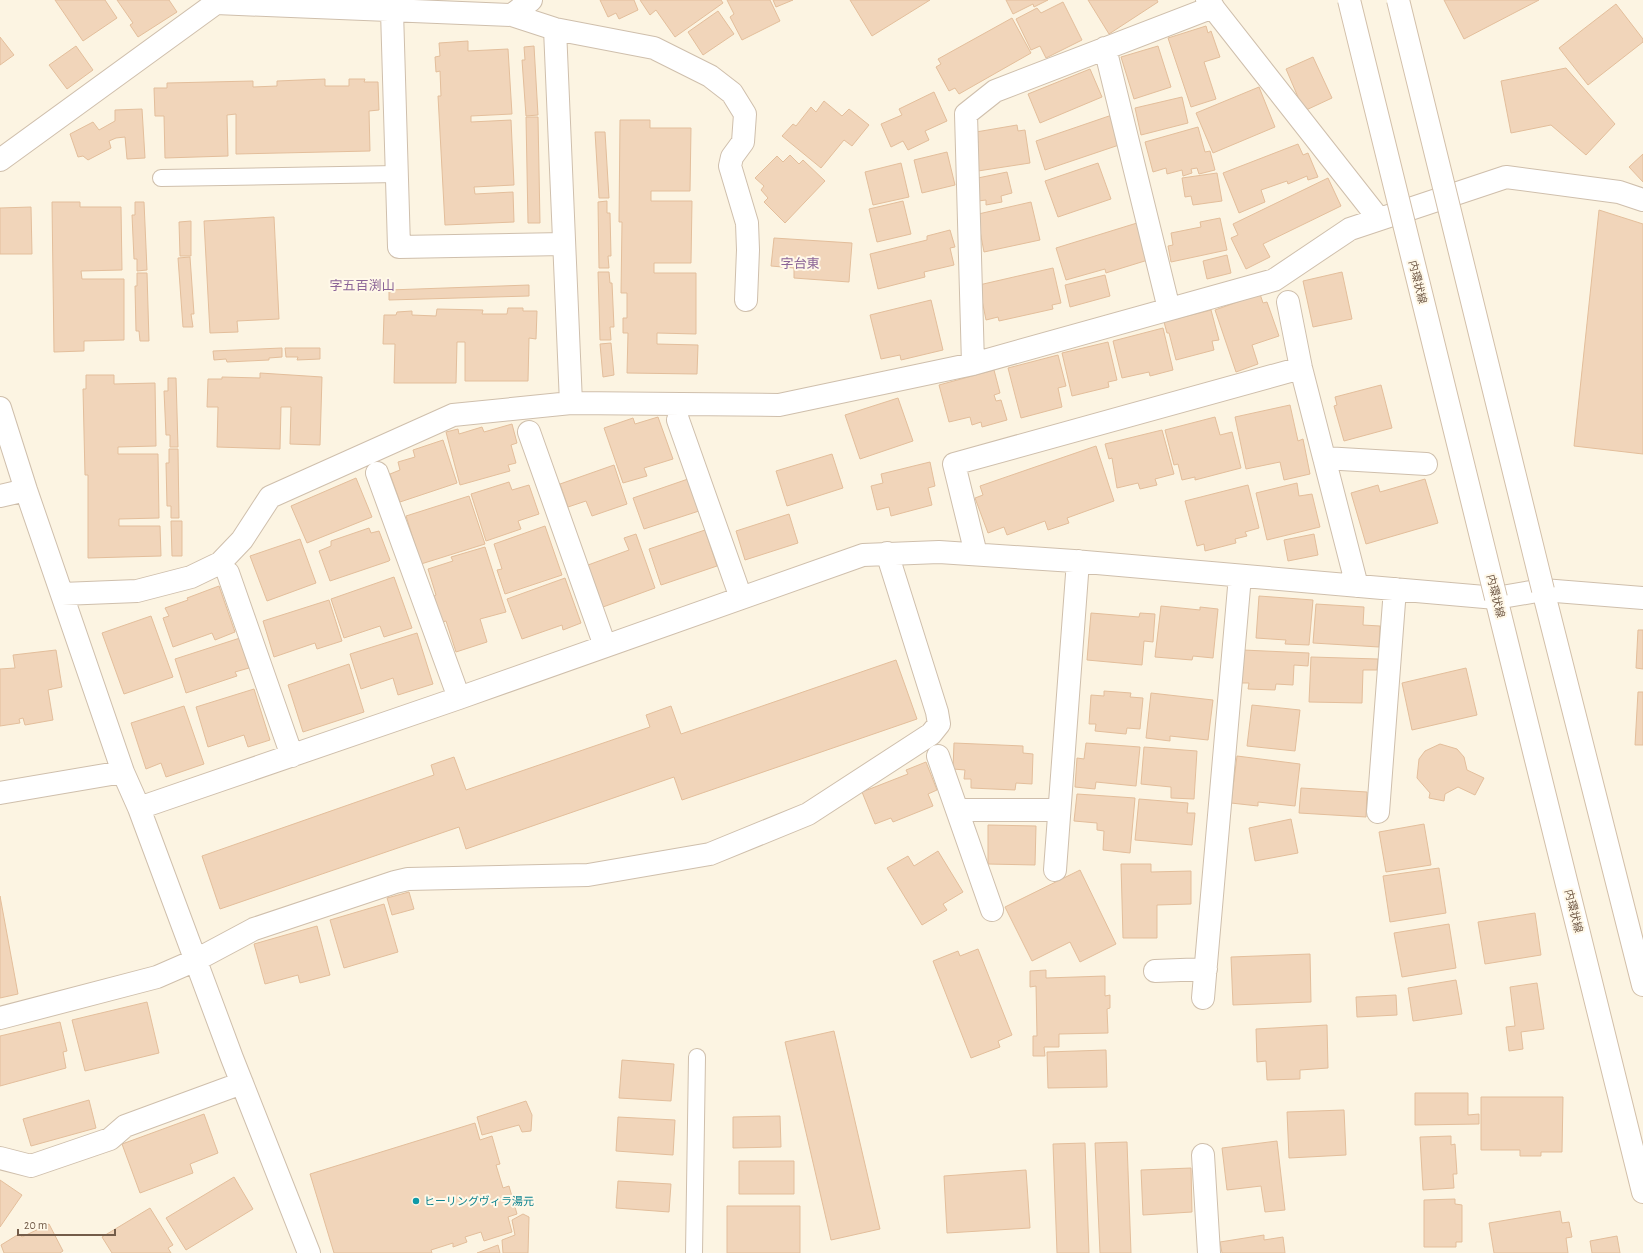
<svg xmlns="http://www.w3.org/2000/svg" width="1643" height="1253" viewBox="0 0 1643 1253" font-family="'Alegreya Sans','Noto Sans JP',sans-serif">
<style>
.building{fill:#f1d5ba;stroke:#e3be9b}
.lines{fill:none;stroke-linecap:round;stroke-linejoin:round}
.lane-casing{stroke:#cfbfac;stroke-width:18}
.street-casing{stroke:#cfbfac;stroke-width:24}
.secondary-casing{stroke:#d2bfa9;stroke-width:24}
.lane{stroke:#fff;stroke-width:16}
.street{stroke:#fff;stroke-width:22}
.secondary{stroke:#fff;stroke-width:22}
.secondary-bridge-casing{stroke:#d2bfa9;stroke-width:24;stroke-linecap:butt}
.secondary-bridge{stroke:#fff;stroke-width:22}
.culture-dot{fill:#0f9aa8;stroke:#fff8e8;stroke-width:1.5}
.labels{text-anchor:middle;stroke-width:4;stroke-linejoin:round;paint-order:stroke}
.street-label{font-size:11px;fill:#735c49;stroke:#fff8e8}
.culture-label{font-size:11px;fill:#0d838f;stroke:#fff8e8;text-anchor:start}
.quarter-label{font-size:13px;fill:#8b6497;stroke:#fff8e8}
</style>
<rect width="100%" height="100%" fill="#fcf4e2"/>
<!-- building -->
<path class="building" d="M55 0H105L117 18 83 41Z
M117 0H169L177 12 138 37 130 25 133 23Z
M600 0H634L638 10 619 19 616 13 608 17Z
M640 0H721L723 3 675 37 656 10 650 15Z
M727 0H770L780 21 742 40 730 17 734 14Z
M773 0H793L776 7Z
M850 0H930L872 36Z
M1006 0H1048L1034 7 1033 4 1013 14Z
M1088 0H1157L1158 2 1109 34Z
M1444 0H1539L1464 39Z
M1063 2 1082 40 1046 58 1040 46 1031 50 1016 19 1037 8 1041 13Z
M1616 4 1643 39V42L1588 85 1559 48Z
M718 11 734 34 703 55 688 32Z
M1012 18 1031 53 959 94 955 88 949 91 936 67 941 64 938 59Z
M1206 26 1208 33 1211 31 1220 57 1204 62 1216 99 1191 107 1168 38Z
M0 37 14 55 0 65Z
M468 41V51L508 49 512 114 471 116V122L511 120 514 185 474 187 475 194 513 192 514 222 445 225 438 96H441L440 71 436 72 435 57 440 56 439 43Z
M76 46 93 70 67 89 49 65Z
M534 46 538 115 526 116 522 60H525L524 47Z
M1158 46 1171 87 1134 99 1121 57Z
M1313 57 1332 98 1304 111 1286 69Z
M1566 68 1615 124 1586 155 1551 125 1511 133 1501 81Z
M1090 69 1102 97 1040 123 1028 94Z
M325 79V86H349V79H365L364 82H378L379 110 369 111 370 151 236 154V114L227 115 228 156 165 158 164 116H155L154 88H167V83L253 81V87L277 86V81Z
M1259 87 1275 127 1213 153 1196 113Z
M934 92 947 121 925 131 929 140 908 150 903 141 891 147 881 124 902 115 899 109Z
M1182 97 1188 123 1141 135 1135 108Z
M824 101 842 116 849 109 869 125 852 146 844 140 821 168 782 136 793 124 796 126 811 107 816 112Z
M142 109 145 158 127 159 125 137 116 138 109 141 111 148 88 160 83 156 78 157 70 134 93 122 99 130 115 121V110Z
M1112 115 1122 144 1045 170 1036 141Z
M526 117H538L540 223H528Z
M620 120H650V128H691L690 191H651V201H692L691 263H654V273H696V334L657 333V344L698 345 697 374 627 373 628 333H623V318H627V293H621L622 222H619Z
M1017 125 1018 131 1025 130 1030 163 978 171 973 143H978L976 132Z
M1198 127 1205 152 1210 151 1215 170 1199 174 1197 168 1191 169 1192 173 1183 176 1182 170 1167 174 1166 168 1153 172 1145 142Z
M595 132H605L609 198H599Z
M1298 144 1303 155 1308 153 1318 177 1308 180 1307 176 1288 184 1287 181 1261 190 1265 202 1239 213 1223 173Z
M947 152 955 185 922 193 914 160Z
M1643 154V182L1629 167Z
M790 155 799 164 803 160 825 181 785 223 764 202 768 198 761 190 764 186 755 178 777 156 783 162Z
M901 163 909 197 873 205 865 172Z
M1098 163 1111 199 1058 217 1045 181Z
M1007 172 1012 193 1001 196 1002 202 986 205V200L978 201 973 179Z
M1217 173 1222 201 1193 205 1191 196 1185 197 1182 178Z
M1328 178 1341 206 1263 244 1270 257 1246 269 1231 238 1238 235 1233 224Z
M607 201V213H610L611 256H608L609 268H599L598 202Z
M903 201 911 234 877 242 869 209Z
M52 202H80V207H121L122 270 81 271 82 279H124V340L84 341V351L54 352Z
M135 202H144L147 270 137 271V259H134L132 215H135Z
M1031 202 1040 240 984 252 980 231 974 215Z
M31 207 32 254H0V208Z
M1599 210 1643 224V454L1574 446Z
M274 217 279 319 237 321 238 332 210 333 204 221Z
M1220 218 1227 250 1171 262 1168 246 1173 245 1171 233 1201 227 1200 222Z
M191 221V256H180L179 222Z
M1137 223 1148 260 1109 272 1106 273 1105 269 1066 280 1056 248Z
M950 230 955 247 950 248 954 265 924 272 925 277 878 289 870 254 927 240V236Z
M774 238 852 243 849 282 794 278V268L771 266Z
M1227 255 1231 273 1207 279 1203 261Z
M190 257 194 314H191L193 327H183L178 258Z
M1053 268 1061 303 1052 305 1053 309 999 321 998 317 986 320 979 285Z
M598 272H609L610 283H612L614 327H610L611 340H600Z
M1342 272 1352 319 1313 327 1303 281Z
M137 273H147L149 341H140L139 331H136L135 286H137Z
M1105 275 1110 296 1070 307 1065 285Z
M529 285V296L389 300V290Z
M1260 294 1263 303 1267 302 1279 336 1252 345 1258 364 1236 372 1215 310Z
M931 300 943 350 901 360 900 355 881 359 870 315Z
M508 308H523V311H537L536 339 529 338 528 381H465V342H457L456 383H394L395 344H383L384 315H396L397 312 412 311V315L436 316 437 309 483 310 482 314H507Z
M1211 310 1219 340 1212 341 1214 350 1176 360 1169 333H1167L1164 322Z
M1163 328 1173 370 1150 376 1149 372 1122 378 1113 341Z
M1108 342 1117 380 1108 382 1109 387 1072 396 1062 353Z
M611 343 614 375 603 377 600 344Z
M282 348V357L269 358V360L227 362 226 359 214 360 213 351Z
M285 348H320V359L297 360 298 357H286Z
M1058 355 1066 386 1058 388 1062 407 1021 418 1008 368Z
M994 370 1000 393 994 395 996 401 1001 400 1007 420 982 427 981 422 972 425 970 417 949 422 939 385Z
M260 373 322 377 320 445 290 444 291 407H281L280 449 217 447 218 407H207L208 379H222V377L260 378Z
M86 375H114V384L155 383 156 446 118 447V454H158L159 518 119 519V526H160L161 556 88 558V475H85L83 389H86Z
M168 378H176L178 447H170V435H166L164 391H168Z
M1381 385 1392 428 1344 441 1334 406 1337 405 1335 397Z
M898 398 913 441 860 459 845 415Z
M1290 405 1298 441 1303 439 1310 474 1284 480 1280 462 1246 469 1235 417Z
M658 417 673 459 644 468 647 476 623 483 604 428 633 418 635 424Z
M1215 417 1220 435 1232 432 1241 468 1195 480V477L1182 480 1178 464 1174 465 1165 430Z
M512 424 517 443 511 445 516 463 508 465 510 471 460 485 446 432 458 429 459 434 482 427 484 432Z
M1162 430 1174 474 1155 479 1157 485 1140 489 1138 483 1117 488 1112 458 1109 459 1105 444Z
M443 440 457 483 400 502 390 474 400 470 398 462 415 457 413 450Z
M1096 446 1114 501 1067 518 1069 523 1048 530 1045 521 1007 535 1004 527 988 533 975 498 983 495 980 486Z
M169 449H178L179 518H171V506H167L166 463H169Z
M832 454 843 488 787 506 776 471Z
M930 462 935 486 928 488 932 505 891 516 889 507 877 510 871 486 883 483 881 474Z
M614 465 627 504 592 516 586 501 568 507 560 484Z
M356 478 372 517 307 543 291 506Z
M688 479 699 511 644 529 633 498Z
M1425 479 1438 523 1366 544 1351 493 1378 485 1380 492Z
M509 482 512 490 529 485 539 514 518 521 521 529 486 541 471 494Z
M1297 483 1299 496 1312 494 1320 527 1267 540 1256 493Z
M1248 485 1259 528 1245 532 1247 536 1235 539 1236 543 1205 551 1204 544 1197 546 1185 501Z
M469 496 485 544 421 564 406 516Z
M789 514 798 543 745 560 736 531Z
M171 521H182V556H172Z
M545 526 562 575 505 594 497 570 502 569 494 544Z
M369 528 371 533 379 531 390 560 389 561 330 581 319 551 331 546V541Z
M705 530 717 566 661 585 649 549Z
M636 534 655 588 603 607 588 565 629 550 624 538Z
M1314 534 1318 555 1288 561 1284 540Z
M300 539 316 583 267 601 250 556Z
M485 547 506 612 480 619 487 642 456 652 446 621 439 623 438 609 434 596 436 595 428 569 453 561 451 557Z
M394 577 412 628 384 637 380 626 344 638 331 599Z
M565 578 581 623 563 630 562 625 522 639 507 599Z
M219 586 235 632 215 640 212 633 173 647 163 618 169 616 165 608 188 600 187 598Z
M1259 596 1313 600 1309 645 1285 644 1286 640 1256 638Z
M329 600 342 641 317 649 315 643 274 657 263 621Z
M1316 604 1364 607 1363 625 1380 626 1379 647 1313 643Z
M1161 606 1200 610V607L1218 609 1213 658 1193 656 1192 660 1155 657Z
M1091 613 1139 617 1140 613 1155 614 1153 642 1144 641 1142 665 1087 660Z
M151 616 173 677 124 694 102 633Z
M1638 630H1643V669L1636 668Z
M417 633 433 684 398 695 393 678 361 689 350 654Z
M240 638 249 668 235 672 237 676 186 693 175 659Z
M56 650 62 687 48 690 53 720 25 725 23 718 19 719 20 723 0 726V669L15 668 13 655Z
M1243 650 1309 653 1308 666 1294 665 1293 685 1276 684 1275 690 1248 689 1249 683H1241Z
M1311 657 1378 659 1377 670H1363L1362 703 1309 702Z
M896 660 917 719 682 800 674 777 466 849 459 827 220 909 202 856 434 775 431 765 454 757 466 790 650 727 646 715 671 706 681 734Z
M349 664 364 712 303 732 288 685Z
M1466 668 1477 715 1412 730 1402 683Z
M254 689 270 740 248 747 244 735 208 747 196 707Z
M1104 691 1131 693 1130 697 1143 698 1140 729 1127 728 1126 734 1095 731 1096 724H1089L1091 695 1104 696Z
M1638 692H1643V745H1635Z
M1151 693 1213 700 1208 740 1170 736V741L1146 738Z
M1252 705 1300 710 1295 751 1247 746Z
M184 706 204 764 166 777 161 763 146 769 131 723Z
M954 743 1023 746V753L1033 754 1032 784 1016 783 1015 790 971 788V779H964L965 770 953 769Z
M1086 743 1140 747 1136 786 1096 782 1095 789 1075 787 1077 758 1084 759Z
M1440 744 1457 749 1464 757 1467 770 1484 778 1475 795 1458 787 1445 794 1444 801 1429 798 1430 793 1417 778 1419 759 1425 751Z
M1144 747 1197 751 1194 799 1171 798V787L1141 784Z
M1237 756 1300 764 1295 806 1258 802V806L1231 803Z
M926 762 937 790 928 794 933 806 893 822 891 818 875 824 862 792 908 774 906 770Z
M1301 788 1367 792 1366 817 1299 813Z
M1077 794 1135 798 1130 853 1103 850 1104 831 1097 830V823L1074 821Z
M1139 799 1188 803 1187 813H1195L1192 845 1135 840Z
M1291 819 1298 853 1255 861 1249 828Z
M1424 824 1431 865 1386 872 1379 832Z
M988 825 1036 826 1035 865 988 864Z
M938 851 963 892 943 904 947 910 922 925 887 868 908 856 914 866Z
M1121 864H1151V872L1191 871V904L1157 905V938H1123Z
M1439 868 1446 913 1390 922 1383 876Z
M1080 870 1116 944 1080 962 1070 942 1032 961 1005 907Z
M409 892 414 909 392 915 387 898Z
M0 896 18 994 0 998Z
M384 904 398 952 344 968 330 920Z
M1535 913 1541 955 1485 964 1478 922Z
M1449 924 1456 968 1402 977 1394 933Z
M317 926 330 975 300 983 298 975 265 984 254 944Z
M978 949 1012 1035 998 1041 1000 1047 971 1058 933 961 958 951 960 956Z
M1310 954 1311 1002 1233 1005 1231 957Z
M1046 970V978L1105 976V996L1110 995V1008L1107 1009 1108 1033 1059 1034V1047H1044L1045 1056H1033V1036H1037L1036 986 1030 987V971Z
M1456 980 1462 1014 1413 1021 1408 988Z
M1537 983 1544 1029 1521 1032 1523 1049 1509 1051 1506 1027 1515 1026 1510 987Z
M1396 995 1397 1015 1357 1017 1356 997Z
M147 1002 159 1053 85 1071 72 1020Z
M60 1022 67 1051 63 1052 66 1068 0 1086V1036Z
M1327 1025 1328 1068 1300 1070V1079L1267 1080 1266 1061 1257 1062 1256 1029Z
M834 1031 880 1229 831 1240 785 1042Z
M1106 1050 1107 1087 1048 1088 1047 1052Z
M622 1060 674 1064 671 1101 619 1098Z
M1415 1093H1468V1115L1479 1114V1124L1415 1125Z
M1481 1097H1563L1562 1152H1541V1156H1520V1150H1481Z
M89 1100 96 1128 31 1146 23 1119Z
M526 1101 532 1115 531 1131 522 1132 519 1125 482 1135 477 1117Z
M1344 1110 1346 1155 1289 1158 1287 1112Z
M204 1114 218 1153 190 1164 193 1173 140 1193 122 1144Z
M780 1116 781 1147 733 1148V1117Z
M618 1117 675 1120 673 1155 616 1151Z
M475 1123 480 1140 492 1136 500 1164 496 1165 503 1188 509 1186 517 1214 508 1217 512 1232 484 1241 481 1232 465 1237 467 1242 453 1247V1243L431 1250 432 1253H334L310 1174Z
M1451 1136V1145L1455 1144 1457 1174H1453L1454 1188 1423 1190 1420 1137Z
M1277 1141 1285 1210 1265 1212 1261 1186 1227 1190 1222 1148Z
M1127 1142 1131 1253H1100L1095 1143Z
M1085 1143 1089 1253H1057L1053 1144Z
M739 1161H794V1194H739Z
M1191 1168 1192 1212 1143 1215 1141 1170Z
M1026 1170 1030 1228 947 1233 944 1176Z
M234 1177 253 1209 186 1250 166 1218Z
M0 1180 22 1195 0 1227Z
M618 1181 671 1184 669 1212 616 1208Z
M1455 1199V1204L1462 1205V1242H1456V1247H1424V1200Z
M727 1206H800V1253H727Z
M150 1208 173 1245 168 1248 171 1253H112L102 1237Z
M1560 1211 1562 1223 1569 1222 1572 1237 1566 1238 1568 1253H1494L1489 1223Z
M523 1214 529 1217 528 1253H503L502 1240 515 1235 512 1220Z
M49 1224 63 1251 60 1253H4L1 1245 19 1234 22 1237Z
M1264 1235V1240L1283 1237 1285 1253H1222L1220 1242Z
M1617 1236 1620 1253H1592L1590 1241Z
M498 1245 500 1253H477Z"/>
<g class="lines">
<defs>
<path id="lane" d="M161 178 397 174
M694 1253 697 1057"/>
<path id="street" d="M1207 0 1379 219
M392 11 399 247 564 244
M512 15 555 29 654 48 710 76 732 93 745 114 743 142 732 157 730 166 747 223 748 250 746 300
M555 29 571 403
M1105 48 1169 309
M0 160 216 3 512 15 531 0
M1288 302 1301 368 1357 586
M973 364 966 114 995 91 1213 7
M0 408 26 490 123 772 139 808 232 1058 309 1253
M678 420 741 598
M529 432 605 646
M1324 458 1426 464
M377 473 459 698
M0 496 26 490
M976 554 954 464 1301 368
M228 573 292 756
M62 594 137 591 191 577 220 563 242 540 270 497 453 415 571 403 779 405 973 364 1274 280 1350 229 1506 177 1619 192 1643 200
M938 756 992 910
M0 793 123 772
M139 808 459 698 863 555 939 552 1074 561 1496 598 1543 590 1643 598
M958 810H1059
M1378 812 1395 589
M1055 870 1078 561
M1155 971 1206 969
M1203 998 1240 576
M0 1018 157 977 196 960 254 929 395 882 408 879 588 875 710 854 808 814 931 734 939 724 937 712 887 553
M1203 1155 1209 1253
M0 1158 31 1166 110 1139 125 1126 242 1083"/>
<path id="secondary" d="M1543 590 1643 985
M1496 598 1643 1192"/>
</defs>
<!-- lane casing -->
<use href="#lane" class="lane-casing"/>
<!-- street casing -->
<use href="#street" class="street-casing"/>
<!-- secondary casing -->
<use href="#secondary" class="secondary-casing"/>
<!-- lane -->
<use href="#lane" class="lane"/>
<!-- street -->
<use href="#street" class="street"/>
<!-- secondary -->
<use href="#secondary" class="secondary"/>
<defs>
<path id="secondary-bridge" d="M1349 0 1496 598
M1398 0 1543 590"/>
</defs>
<!-- secondary-bridge casing -->
<use href="#secondary-bridge" class="secondary-bridge-casing"/>
<!-- secondary-bridge -->
<use href="#secondary-bridge" class="secondary-bridge"/>
</g>
<!-- markers -->
<circle class="culture-dot" cx="416" cy="1201" r="4"/>
<g class="labels">
<!-- street labels -->
<g class="street-label">
<text transform="translate(1418 282) rotate(76)" y="4">内環状線</text>
<text transform="translate(1496 596) rotate(76)" y="4">内環状線</text>
<text transform="translate(1574 911) rotate(76)" y="4">内環状線</text>
</g>
<!-- culture labels -->
<g class="culture-label">
<text x="424" y="1205">ヒーリングヴィラ湯元</text>
</g>
<!-- quarter labels -->
<g class="quarter-label">
<text x="800" y="268">字台東</text>
<text x="362" y="290">字五百渕山</text>
</g>
</g>
<!-- scale -->
<path d="M18 1229v6h97v-6" fill="none" stroke="#735c49" stroke-width="2"/>
<text x="24" y="1229" font-size="12" fill="#735c49" stroke="#fff8e8" stroke-width="3" paint-order="stroke">20 m</text>
</svg>
